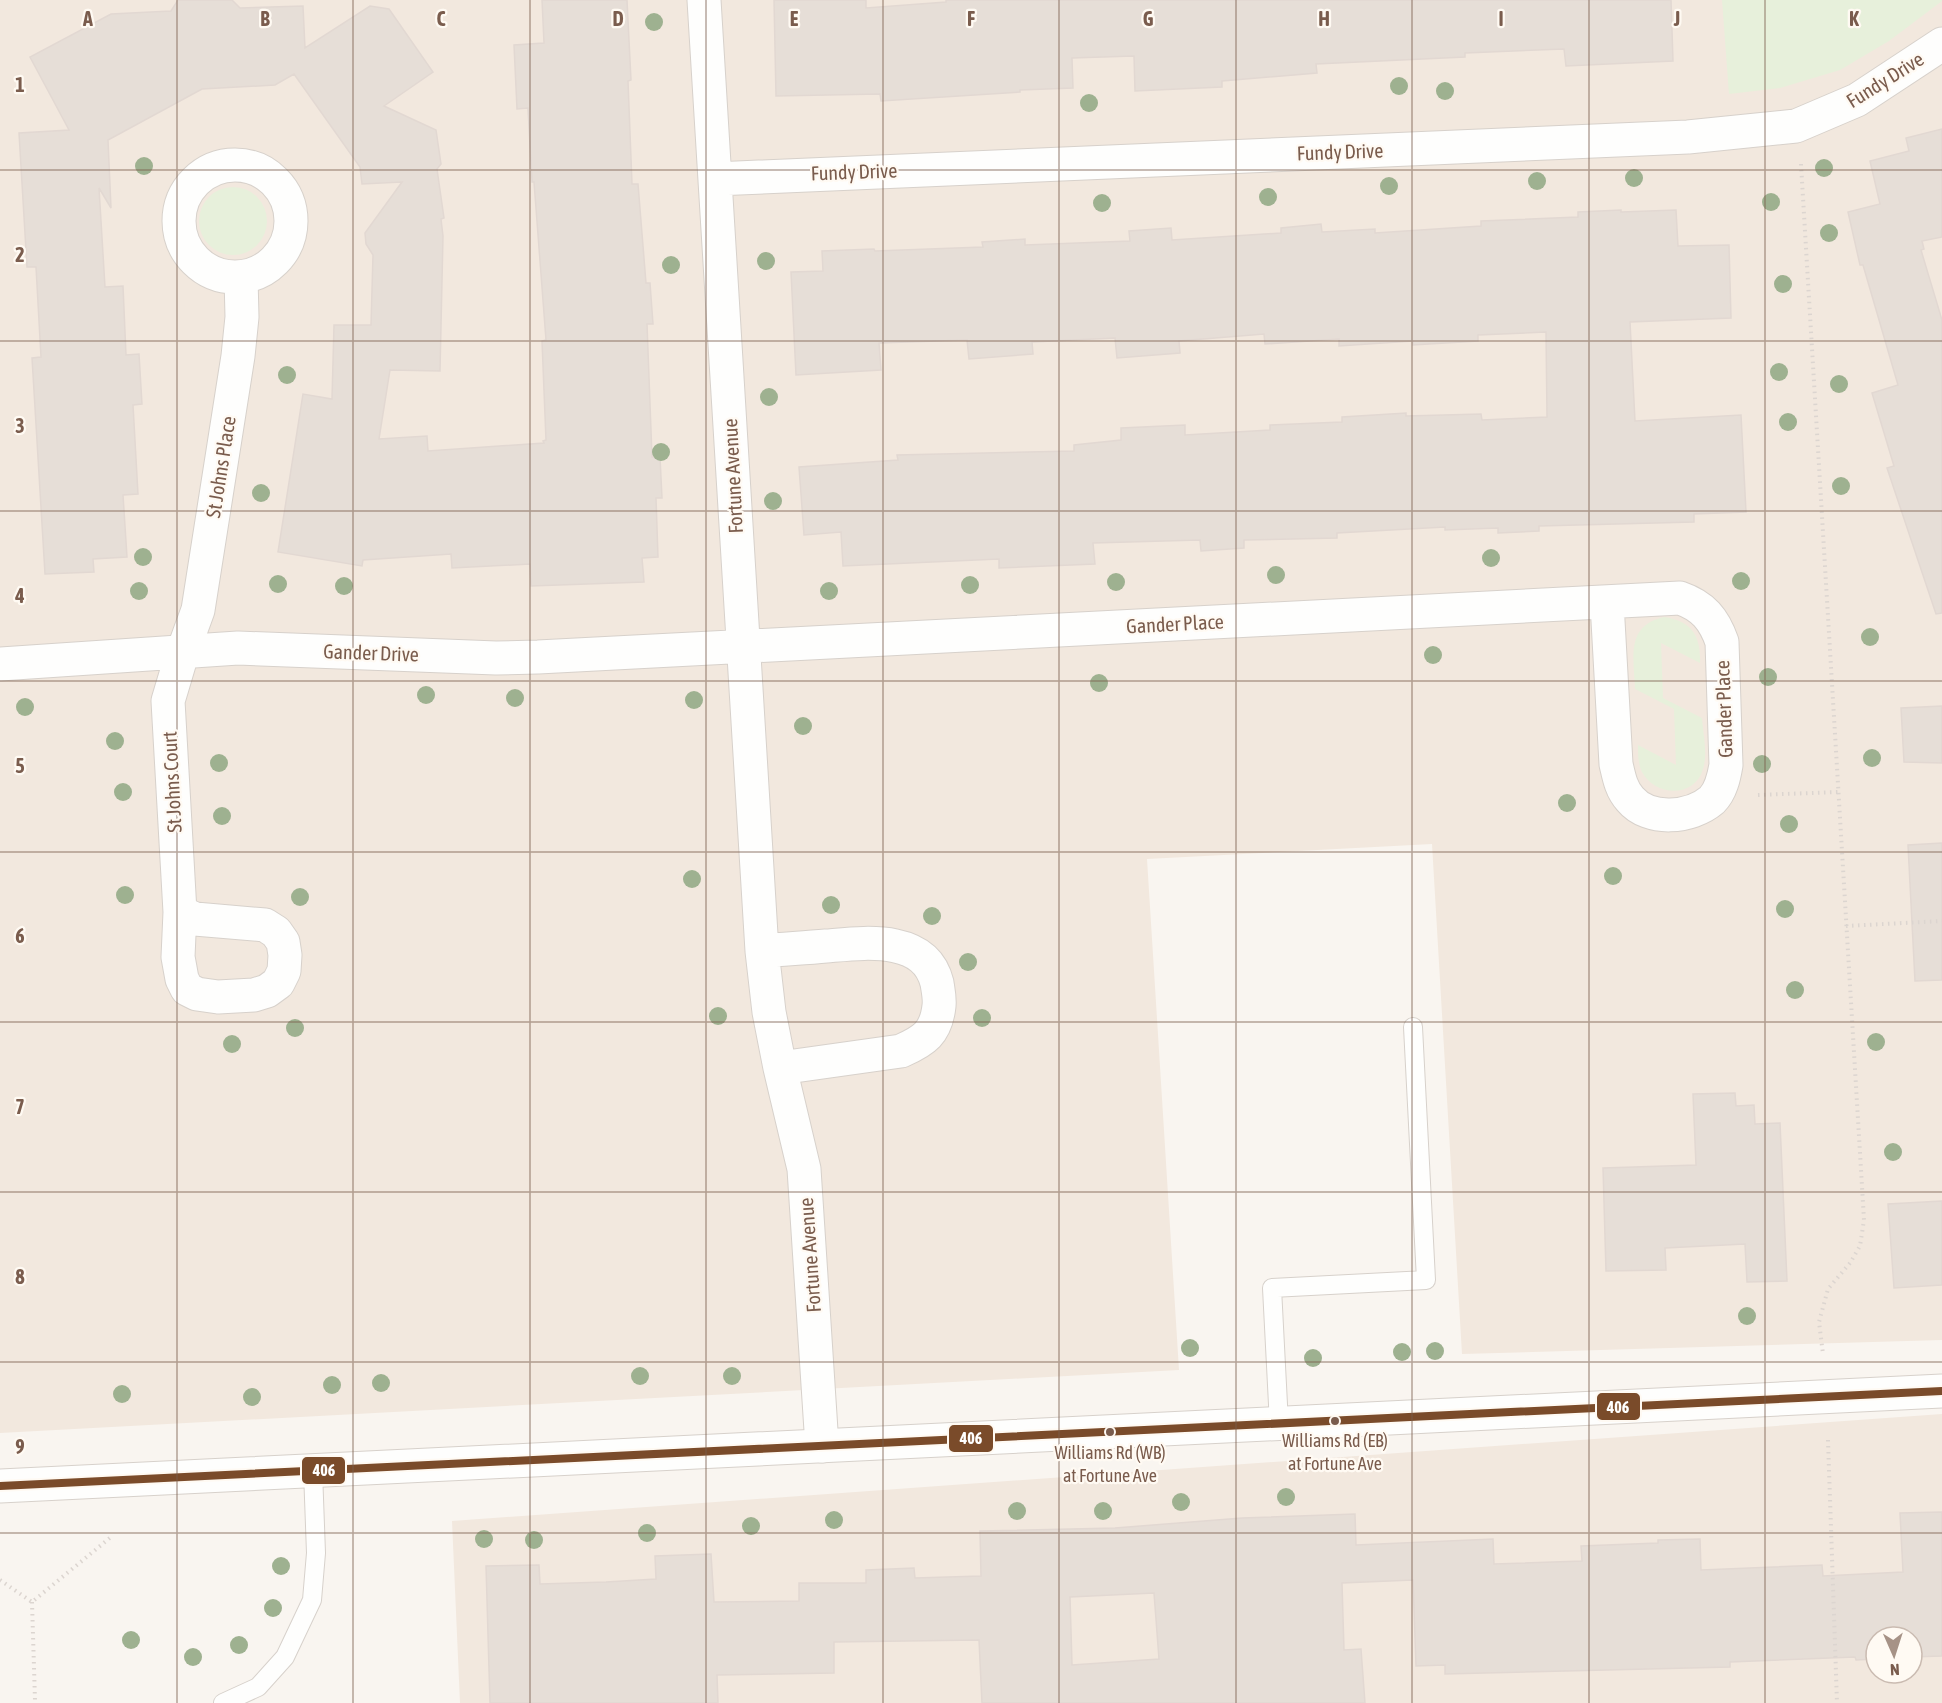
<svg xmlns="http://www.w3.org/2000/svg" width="1942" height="1703" viewBox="0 0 1942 1703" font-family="'Asap Condensed',sans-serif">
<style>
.residential{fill:#f2e8de;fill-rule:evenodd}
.green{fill:#e7f0db}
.building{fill:#e6ded7;stroke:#e2d8d2;stroke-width:1.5;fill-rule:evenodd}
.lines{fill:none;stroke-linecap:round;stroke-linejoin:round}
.service-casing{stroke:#d7d1cb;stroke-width:20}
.minor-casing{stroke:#d7d1cb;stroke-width:35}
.tertiary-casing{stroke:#d7d1cb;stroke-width:35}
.path{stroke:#dcd5d0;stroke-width:4;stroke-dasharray:1.5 4.5;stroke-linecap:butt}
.service{stroke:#fefefd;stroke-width:18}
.minor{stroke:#fefefd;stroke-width:33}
.tertiary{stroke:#fefefd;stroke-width:33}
.bus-1-casing{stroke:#fffaf3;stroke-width:12}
.bus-1{stroke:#7a4b2a;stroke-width:8}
.tree{fill:#9eb190}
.grid{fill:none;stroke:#7a5c4d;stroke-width:1.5;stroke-opacity:0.55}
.bus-dot{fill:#7a5c4d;stroke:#fffaf3;stroke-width:2}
.labels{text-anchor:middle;stroke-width:4.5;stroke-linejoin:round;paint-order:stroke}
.bus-label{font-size:18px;fill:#7a5c4d;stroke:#fffaf3}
.street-label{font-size:20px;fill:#7a5c4d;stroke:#fffaf3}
.grid-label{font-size:20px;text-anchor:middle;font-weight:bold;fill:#7a5c4d;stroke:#fffaf3;stroke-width:4.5;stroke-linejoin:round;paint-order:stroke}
.line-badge{stroke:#fffaf3;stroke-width:2}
.badge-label{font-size:16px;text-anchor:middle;font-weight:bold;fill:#fff}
</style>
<rect width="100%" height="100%" fill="#f9f5f0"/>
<!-- residential -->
<path class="residential" d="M0 0H1942V1340L1462 1354 1432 844 1147 859 1179 1370 0 1433Z
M1942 1414V1703H460L452 1521ZM1876 1637H1912V1673H1876Z"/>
<!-- green -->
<path class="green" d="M1722 0H1942V1L1889 41 1840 70 1780 88 1729 94Z
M199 221a34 34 0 1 1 68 0a34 34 0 1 1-68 0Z
M1664 617C1692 621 1701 636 1700 663L1661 643 1663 698 1702 718C1703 734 1708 754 1703 769 1695 798 1655 797 1642 772 1638 764 1638 754 1638 745L1676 765 1674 709 1635 689C1634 658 1625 626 1664 617Z"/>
<!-- building -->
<path class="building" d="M178 0H232L240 8 303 6 305 48 370 6 389 9 433 72 384 106 436 130 441 164 437 169 444 218 441 219 443 236 440 371 390 370 379 439 427 436 428 451 544 443 543 441 546 440 542 341 546 340 534 182H532L528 108 517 109 514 45 544 43 542 0H627L631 80 628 81 632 184H638L646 283H650L653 324H647L652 457H660L662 498H656L658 557 642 558 644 582 531 586 530 564 452 568 451 554 363 560 362 566 278 552 303 394 332 399 334 325H371L373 255 366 244 365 233 402 182 362 184 360 167 294 74 275 85 202 89 108 140 111 208 99 188 105 287 123 286 126 355 139 354 142 404 133 405 138 494 123 495 127 557 93 559 94 572 45 574 32 358 41 357 36 267H27L19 133 69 130 30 57 111 14 171 11Z
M774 0H866V8L946 2V0H1671L1673 61 1566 66 1564 49 1465 53V57L1316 64 1317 73 1222 81V87L1135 91 1134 56 1072 58 1073 88 1020 90V92L881 101 880 94 776 96Z
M1942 129V237L1922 241 1924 249 1921 250 1942 320V613L1936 614 1887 468 1894 466 1872 393 1898 385 1863 265H1860L1848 212 1880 204 1870 161 1909 151 1906 138Z
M1621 210V212L1676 210 1678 246 1729 245 1731 318 1630 322 1635 421 1741 415 1746 512 1694 514V522L1539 526V531L1498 533V528L1445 530V527L1337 533V538L1244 540V548L1201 551 1200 540 1093 543 1095 564 999 568V559L843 566 841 532 804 535 799 467 898 460 897 455 1074 451V445L1121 440V428L1185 425V435L1270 430V425L1342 422V417L1406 413V416L1481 414 1482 420 1547 417 1546 332 1478 335V341L1413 345V341L1339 346V339L1265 344 1264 334 1179 341 1180 353 1117 358 1115 338 1032 342 1033 354 969 359 967 340 879 343 881 370 796 375 791 272 823 271 822 251 874 249 875 251 983 247 982 242 1025 239V245L1130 241 1129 231 1171 228 1172 240 1281 233V228L1321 224 1322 232 1375 229V233L1481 226V221L1578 217V212Z
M1942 706V763L1904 762 1901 708Z
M1942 843V980L1915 981 1908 845Z
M1735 1093 1736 1106 1754 1105 1755 1124 1780 1123 1787 1281 1747 1282 1745 1244 1665 1248 1666 1270 1606 1271 1603 1168 1696 1165 1693 1094Z
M1942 1201V1285L1894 1288 1888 1204Z
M1942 1512V1656L1912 1657V1637H1876V1659L1856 1660 1855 1657 1730 1662V1667L1445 1674V1665L1416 1666 1413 1580 1342 1583 1344 1650 1361 1649 1365 1703H982L979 1640 834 1642V1673L717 1675 718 1703H490L486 1566 539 1565 540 1584 606 1582 656 1579 655 1556 711 1554 714 1602 799 1601V1583H866V1570L914 1568 915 1578 981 1576 980 1531 1115 1528 1242 1518 1355 1514 1356 1545 1493 1539 1494 1564 1582 1561 1581 1546 1658 1543V1540L1700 1539 1701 1570 1822 1565 1823 1576 1903 1572 1900 1513ZM1154 1593 1159 1659 1072 1665 1070 1597Z"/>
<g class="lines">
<defs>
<path id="service" d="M1279 1424 1272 1288 1426 1280 1413 1027
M223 1703 258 1687 285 1657 312 1600 316 1553 313 1471"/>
<path id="minor" d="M704 0 762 951 769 1012 780 1068 804 1169 822 1446
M179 221a56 56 0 1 1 112 0a56 56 0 1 1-112 0Z
M715 179 1688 137 1796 126 1857 100 1942 44
M0 664 238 648 496 658 538 657 1680 598C1703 606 1714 619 1722 642L1726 765C1724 777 1721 791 1712 800 1691 818 1649 822 1630 799 1621 789 1619 777 1616 764L1607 603
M180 912 195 919 265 925 276 932 283 942 285 955 284 971 278 983 267 991 254 995 218 997 197 994 187 989 182 979 178 957 180 912 168 701 182 654 198 610 238 356 242 317 241 277
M762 951C783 949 805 948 826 946 863 943 925 934 937 983 938 990 940 998 939 1006 936 1033 924 1041 901 1051L780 1068"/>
<path id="tertiary" d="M0 1486 1942 1391"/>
</defs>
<!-- service casing -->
<use href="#service" class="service-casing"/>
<!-- minor casing -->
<use href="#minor" class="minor-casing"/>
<!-- tertiary casing -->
<use href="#tertiary" class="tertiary-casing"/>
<!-- path -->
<path class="path" d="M1801 164 1864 1220 1860 1246 1850 1263 1828 1289 1819 1322 1823 1354
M1758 795 1838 792
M1846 926 1942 921
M1828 1440 1837 1703
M0 1580 32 1602 111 1537
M32 1602 35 1700"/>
<!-- service -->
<use href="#service" class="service"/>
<!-- minor -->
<use href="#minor" class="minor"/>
<!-- tertiary -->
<use href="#tertiary" class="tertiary"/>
<defs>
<path id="bus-1" d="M0 1486 1942 1391"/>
</defs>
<!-- bus-1 casing -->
<use href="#bus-1" class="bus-1-casing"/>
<!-- bus-1 -->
<use href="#bus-1" class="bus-1"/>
</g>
<!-- trees -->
<g class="tree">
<circle cx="654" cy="22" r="9"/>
<circle cx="1399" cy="86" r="9"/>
<circle cx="1445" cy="91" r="9"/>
<circle cx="1089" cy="103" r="9"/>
<circle cx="144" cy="166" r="9"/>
<circle cx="1824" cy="168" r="9"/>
<circle cx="1634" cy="178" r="9"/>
<circle cx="1537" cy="181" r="9"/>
<circle cx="1389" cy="186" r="9"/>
<circle cx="1268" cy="197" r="9"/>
<circle cx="1771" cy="202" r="9"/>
<circle cx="1102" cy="203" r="9"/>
<circle cx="1829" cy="233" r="9"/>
<circle cx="766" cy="261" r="9"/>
<circle cx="671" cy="265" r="9"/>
<circle cx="1783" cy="284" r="9"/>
<circle cx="1779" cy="372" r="9"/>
<circle cx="287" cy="375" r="9"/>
<circle cx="1839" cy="384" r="9"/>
<circle cx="769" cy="397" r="9"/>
<circle cx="1788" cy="422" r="9"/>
<circle cx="661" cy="452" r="9"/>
<circle cx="1841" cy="486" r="9"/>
<circle cx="261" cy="493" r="9"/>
<circle cx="773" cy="501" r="9"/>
<circle cx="143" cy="557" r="9"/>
<circle cx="1491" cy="558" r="9"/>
<circle cx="1276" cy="575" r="9"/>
<circle cx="1741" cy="581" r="9"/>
<circle cx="1116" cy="582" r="9"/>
<circle cx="278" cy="584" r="9"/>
<circle cx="970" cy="585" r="9"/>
<circle cx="344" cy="586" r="9"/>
<circle cx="139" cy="591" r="9"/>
<circle cx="829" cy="591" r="9"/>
<circle cx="1870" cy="637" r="9"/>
<circle cx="1433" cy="655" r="9"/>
<circle cx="1768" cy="677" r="9"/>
<circle cx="1099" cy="683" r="9"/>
<circle cx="426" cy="695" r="9"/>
<circle cx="515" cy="698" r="9"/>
<circle cx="694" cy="700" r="9"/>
<circle cx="25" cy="707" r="9"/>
<circle cx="803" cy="726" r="9"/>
<circle cx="115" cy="741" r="9"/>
<circle cx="1872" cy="758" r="9"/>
<circle cx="219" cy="763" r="9"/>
<circle cx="1762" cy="764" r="9"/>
<circle cx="123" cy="792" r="9"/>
<circle cx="1567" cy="803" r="9"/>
<circle cx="222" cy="816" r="9"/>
<circle cx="1789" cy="824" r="9"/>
<circle cx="1613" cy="876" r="9"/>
<circle cx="692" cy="879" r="9"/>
<circle cx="125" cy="895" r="9"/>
<circle cx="300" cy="897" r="9"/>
<circle cx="831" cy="905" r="9"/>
<circle cx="1785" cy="909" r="9"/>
<circle cx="932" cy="916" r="9"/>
<circle cx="968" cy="962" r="9"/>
<circle cx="1795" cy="990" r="9"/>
<circle cx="718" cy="1016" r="9"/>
<circle cx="982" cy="1018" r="9"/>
<circle cx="295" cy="1028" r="9"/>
<circle cx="1876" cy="1042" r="9"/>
<circle cx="232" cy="1044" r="9"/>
<circle cx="1893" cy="1152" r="9"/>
<circle cx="1747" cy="1316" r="9"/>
<circle cx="1190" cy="1348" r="9"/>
<circle cx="1435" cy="1351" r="9"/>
<circle cx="1402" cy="1352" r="9"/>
<circle cx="1313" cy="1358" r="9"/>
<circle cx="640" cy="1376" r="9"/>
<circle cx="732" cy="1376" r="9"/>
<circle cx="381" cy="1383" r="9"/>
<circle cx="332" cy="1385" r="9"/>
<circle cx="122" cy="1394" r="9"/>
<circle cx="252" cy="1397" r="9"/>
<circle cx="1286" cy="1497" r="9"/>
<circle cx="1181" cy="1502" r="9"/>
<circle cx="1017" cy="1511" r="9"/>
<circle cx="1103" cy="1511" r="9"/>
<circle cx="834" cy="1520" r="9"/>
<circle cx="751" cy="1526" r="9"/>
<circle cx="647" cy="1533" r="9"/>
<circle cx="484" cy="1539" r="9"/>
<circle cx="534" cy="1540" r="9"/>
<circle cx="281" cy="1566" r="9"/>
<circle cx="273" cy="1608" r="9"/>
<circle cx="131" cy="1640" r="9"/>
<circle cx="239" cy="1645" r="9"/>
<circle cx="193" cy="1657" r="9"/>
</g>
<!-- grid -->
<path class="grid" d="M177 0V1703M353 0V1703M530 0V1703M706 0V1703M883 0V1703M1059 0V1703M1236 0V1703M1412 0V1703M1589 0V1703M1765 0V1703M0 170H1942M0 341H1942M0 511H1942M0 681H1942M0 852H1942M0 1022H1942M0 1192H1942M0 1362H1942M0 1533H1942"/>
<!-- markers -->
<g class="bus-dot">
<circle cx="1335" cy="1421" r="5"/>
<circle cx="1110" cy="1432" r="5"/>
</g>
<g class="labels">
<!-- bus labels -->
<g class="bus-label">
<text x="1335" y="1447">Williams Rd (EB)<tspan x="1335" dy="23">at Fortune Ave</tspan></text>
<text x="1110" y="1459">Williams Rd (WB)<tspan x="1110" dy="23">at Fortune Ave</tspan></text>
</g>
<!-- street labels -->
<g class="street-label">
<text transform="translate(1885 80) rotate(-32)" y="7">Fundy Drive</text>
<text transform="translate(1340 152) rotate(-2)" y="7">Fundy Drive</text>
<text transform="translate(854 172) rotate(-2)" y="7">Fundy Drive</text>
<text transform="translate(221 467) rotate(-81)" y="7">St Johns Place</text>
<text transform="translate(733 476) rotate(-93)" y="7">Fortune Avenue</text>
<text transform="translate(1175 624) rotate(-3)" y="7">Gander Place</text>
<text transform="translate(371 653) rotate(2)" y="7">Gander Drive</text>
<text transform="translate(1724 709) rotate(-92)" y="7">Gander Place</text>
<text transform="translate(172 782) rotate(-93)" y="7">St Johns Court</text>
<text transform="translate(810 1255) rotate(-94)" y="7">Fortune Avenue</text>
</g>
</g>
<g class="grid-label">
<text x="88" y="26">A</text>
<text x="265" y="26">B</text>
<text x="441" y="26">C</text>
<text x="618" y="26">D</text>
<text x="794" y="26">E</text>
<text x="971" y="26">F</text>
<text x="1148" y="26">G</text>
<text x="1324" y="26">H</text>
<text x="1501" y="26">I</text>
<text x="1677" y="26">J</text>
<text x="1854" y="26">K</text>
<text x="20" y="92">1</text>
<text x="20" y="262">2</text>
<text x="20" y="433">3</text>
<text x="20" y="603">4</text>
<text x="20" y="773">5</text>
<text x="20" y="943">6</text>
<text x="20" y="1114">7</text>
<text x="20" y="1284">8</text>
<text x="20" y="1454">9</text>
</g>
<g class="line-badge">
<rect x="1596" y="1392" width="45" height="29" rx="6" fill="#7a4b2a"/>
<rect x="948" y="1424" width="46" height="29" rx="6" fill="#7a4b2a"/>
<rect x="301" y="1456" width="45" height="29" rx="6" fill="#7a4b2a"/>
</g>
<g class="badge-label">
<text x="1618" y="1413">406</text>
<text x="971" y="1444">406</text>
<text x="324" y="1476">406</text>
</g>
<!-- north arrow -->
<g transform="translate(1894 1655) rotate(177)"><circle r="28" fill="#fffaf3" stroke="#cabbb1" stroke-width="1.5"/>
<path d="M0-4.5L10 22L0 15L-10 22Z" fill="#a69286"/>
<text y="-9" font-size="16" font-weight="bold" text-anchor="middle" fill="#7a5c4d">N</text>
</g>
</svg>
